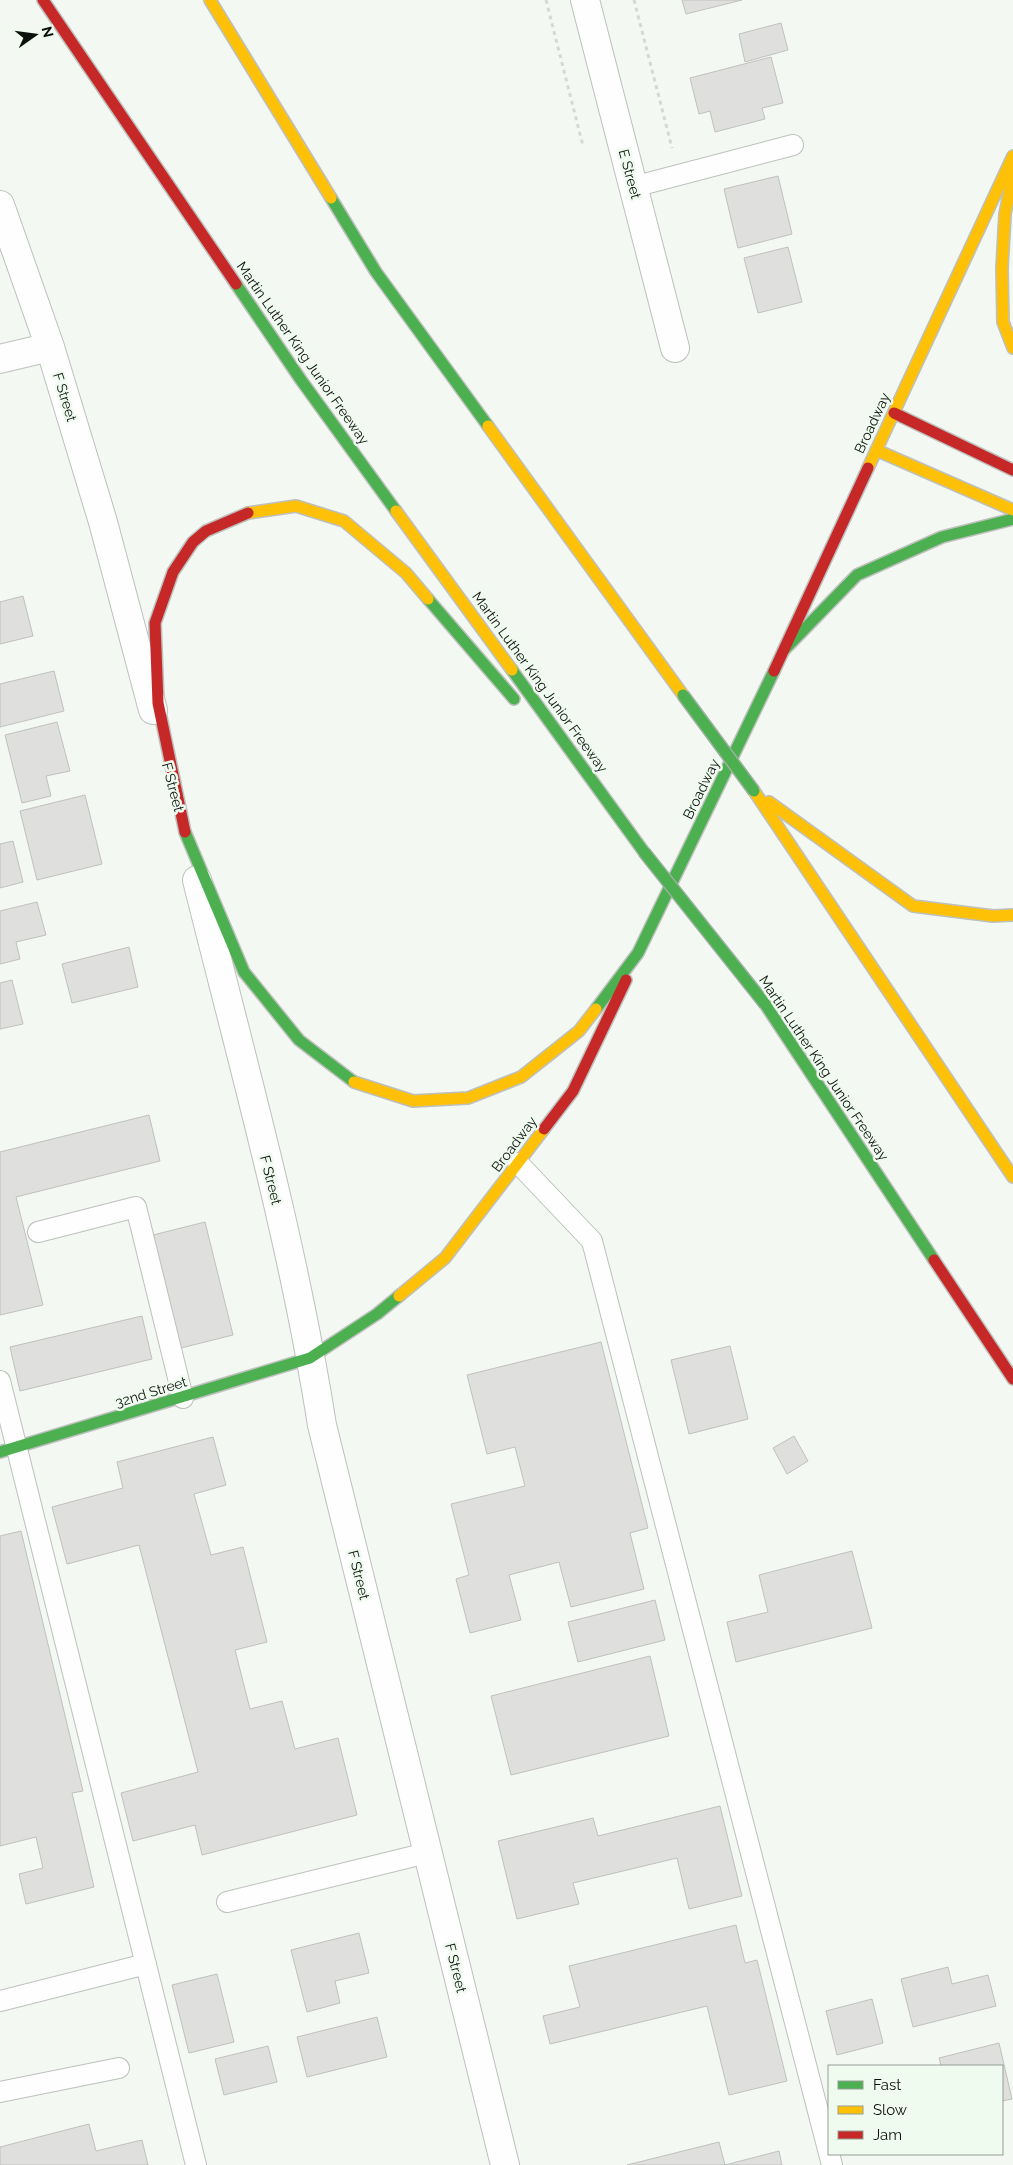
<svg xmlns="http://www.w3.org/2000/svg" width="1013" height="2165" viewBox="0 0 1013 2165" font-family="Raleway,sans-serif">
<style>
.building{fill:#dfdfdd;stroke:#c0c0bf}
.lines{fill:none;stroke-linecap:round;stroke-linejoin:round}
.lane-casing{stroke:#bdc0bd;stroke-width:22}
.street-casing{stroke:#bdc0bd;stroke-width:30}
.fast-casing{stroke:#bdc0bd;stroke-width:14}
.slow-casing{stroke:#bdc0bd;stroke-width:14}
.jam-casing{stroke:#bdc0bd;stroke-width:14}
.path{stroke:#d6d8d6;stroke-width:3;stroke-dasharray:4 4;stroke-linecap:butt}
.lane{stroke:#fdfefd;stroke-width:20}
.street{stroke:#fdfefd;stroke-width:28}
.fast{stroke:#4caf50;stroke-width:11}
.slow{stroke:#ffc107;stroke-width:11}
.jam{stroke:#c62828;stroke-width:11}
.fast-bridge-casing{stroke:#9eb0a2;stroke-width:14;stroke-linecap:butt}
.fast-bridge{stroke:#4caf50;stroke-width:11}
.labels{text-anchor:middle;stroke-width:5;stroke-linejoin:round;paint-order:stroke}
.street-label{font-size:14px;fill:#0d110d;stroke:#f0fbf0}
</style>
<rect width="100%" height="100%" fill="#f3f8f3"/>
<!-- building -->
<path class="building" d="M682 0H742L686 14Z
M781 23 788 50 745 62 739 34Z
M771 57 783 103 762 108 765 119 715 132 710 111 699 114 690 78Z
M778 176 792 234 738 248 724 189Z
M788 247 802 302 758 313 744 258Z
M23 596 33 636 0 644V602Z
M54 671 64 711 0 727V684Z
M57 722 70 771 46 776 51 796 22 803 5 735Z
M85 795 102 864 37 880 20 811Z
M13 841 23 882 0 888V844Z
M37 902 46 935 16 942 20 959 0 964V911Z
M129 947 138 987 72 1003 62 964Z
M12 980 23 1024 0 1029V983Z
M149 1115 160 1161 16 1197 43 1305 0 1315V1152Z
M205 1222 233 1335 181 1348 153 1235Z
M142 1316 152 1359 20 1391 10 1347Z
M601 1342 648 1528 630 1533 644 1589 571 1607 559 1562 509 1575 521 1620 470 1633 456 1579 469 1575 451 1504 525 1486 515 1447 487 1454 467 1375Z
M730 1346 748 1419 689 1434 671 1360Z
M794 1436 808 1461 787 1474 773 1448Z
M213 1437 226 1485 194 1494 211 1555 243 1547 267 1642 235 1650 250 1709 282 1701 295 1749 338 1738 357 1815 202 1855 195 1825 133 1841 121 1793 198 1772 139 1545 67 1564 52 1507 123 1488 117 1462Z
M21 1531 83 1791 72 1793 94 1887 26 1904 19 1874 43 1868 36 1837 0 1846V1536Z
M852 1551 872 1628 736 1662 727 1622 768 1612 759 1575Z
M655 1600 665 1640 578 1662 568 1622Z
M650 1656 669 1736 511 1775 491 1696Z
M720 1806 742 1896 689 1909 677 1858 573 1883 579 1904 517 1919 498 1841 593 1818 598 1836Z
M736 1925 745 1963 757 1960 787 2081 729 2095 707 2006 550 2044 543 2016 580 2007 569 1966Z
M359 1933 369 1973 335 1981 340 2003 307 2012 291 1950Z
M948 1967 952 1984 988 1975 996 2006 913 2027 901 1979Z
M217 1974 234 2042 189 2053 172 1985Z
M872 1999 883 2043 837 2055 826 2011Z
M377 2017 387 2057 307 2077 297 2037Z
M999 2043 1012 2099 1002 2101V2066H941L939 2058Z
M268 2046 277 2082 224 2095 215 2059Z
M89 2124 96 2151 142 2140 148 2165H0V2147Z
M719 2142 725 2165 779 2151 782 2165H627Z"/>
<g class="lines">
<defs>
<path id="lane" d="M633 187 793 145
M518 1163 592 1241 832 2165
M38 1232 136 1207 183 1398
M0 1381 196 2165
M227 1902 427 1853
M0 2001 146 1964
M0 2092 119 2068"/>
<path id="street" d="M585 0 675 348
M0 205 50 347 103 522 153 710
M0 359 50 347
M197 880C242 1061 293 1241 322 1425L505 2165"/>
<path id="fast" d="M331 198 376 272 488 426
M236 284 301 380 396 511
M428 599 514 699
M784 650 857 575 942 537 1013 519
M512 670 644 852
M185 832 244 972 299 1040 354 1082
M765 1004 934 1260
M596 1009 638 953 774 671
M0 1452 310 1358 377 1314 399 1296"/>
<path id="slow" d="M210 0 331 198
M1013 173 1005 214 1002 268 1003 322 1013 348
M488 426 683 695
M876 450 1013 510
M868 468 1013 156
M396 511 512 670
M248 513 296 506 344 521 406 573 428 599
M754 791 1013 1177
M769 802 913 906 993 916 1013 915
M354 1082 413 1101 468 1098 521 1077 579 1031 596 1009
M399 1296 445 1258 544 1129"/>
<path id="jam" d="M43 0 236 284
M894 413 1013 470
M774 671 868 468
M185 832 158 703 155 623 173 572 193 542 206 531 248 513
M544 1129 573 1091 626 980
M934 1260 1013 1379"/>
</defs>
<!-- lane casing -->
<use href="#lane" class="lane-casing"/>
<!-- street casing -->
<use href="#street" class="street-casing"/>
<!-- fast casing -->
<use href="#fast" class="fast-casing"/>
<!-- slow casing -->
<use href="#slow" class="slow-casing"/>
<!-- jam casing -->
<use href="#jam" class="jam-casing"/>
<!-- path -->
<path class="path" d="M546 0 583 146
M634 0 672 148"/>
<!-- lane -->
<use href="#lane" class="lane"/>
<!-- street -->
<use href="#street" class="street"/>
<!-- fast -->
<use href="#fast" class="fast"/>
<!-- slow -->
<use href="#slow" class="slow"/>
<!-- jam -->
<use href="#jam" class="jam"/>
<defs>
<path id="fast-bridge" d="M683 695 754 791
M644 852 765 1004"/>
</defs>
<!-- fast-bridge casing -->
<use href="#fast-bridge" class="fast-bridge-casing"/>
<!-- fast-bridge -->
<use href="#fast-bridge" class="fast-bridge"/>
</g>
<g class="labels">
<!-- street labels -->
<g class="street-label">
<text transform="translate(630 174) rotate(75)" y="5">E Street</text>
<text transform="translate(303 353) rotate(55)" y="5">Martin Luther King Junior Freeway</text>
<text transform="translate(65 397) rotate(73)" y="5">F Street</text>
<text transform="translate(872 423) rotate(-65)" y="5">Broadway</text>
<text transform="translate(540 682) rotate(54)" y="5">Martin Luther King Junior Freeway</text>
<text transform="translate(173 787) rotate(75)" y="5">F Street</text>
<text transform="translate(701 789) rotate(-64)" y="5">Broadway</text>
<text transform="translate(824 1068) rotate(56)" y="5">Martin Luther King Junior Freeway</text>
<text transform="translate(514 1144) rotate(-53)" y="5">Broadway</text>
<text transform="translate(271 1180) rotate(76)" y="5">F Street</text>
<text transform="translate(151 1392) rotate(-17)" y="5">32nd Street</text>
<text transform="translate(359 1575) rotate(76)" y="5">F Street</text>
<text transform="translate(456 1968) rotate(76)" y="5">F Street</text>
</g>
</g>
<!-- legend -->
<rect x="828" y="2065" width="175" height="90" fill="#f0fbf0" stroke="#959d95"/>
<rect x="838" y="2081" width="25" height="8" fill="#4caf50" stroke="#959d95"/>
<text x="873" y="2090" font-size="15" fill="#0d110d">Fast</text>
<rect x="838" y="2106" width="25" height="8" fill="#ffc107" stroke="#959d95"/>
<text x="873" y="2115" font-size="15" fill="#0d110d">Slow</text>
<rect x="838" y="2131" width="25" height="8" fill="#c62828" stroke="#959d95"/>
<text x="873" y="2140" font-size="15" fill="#0d110d">Jam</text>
<!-- north arrow -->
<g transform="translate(35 35) rotate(76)" stroke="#f0fbf0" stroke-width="4" paint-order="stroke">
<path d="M0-4L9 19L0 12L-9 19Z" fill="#0d110d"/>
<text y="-8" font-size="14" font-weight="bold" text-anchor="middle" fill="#0d110d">N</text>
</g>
</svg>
